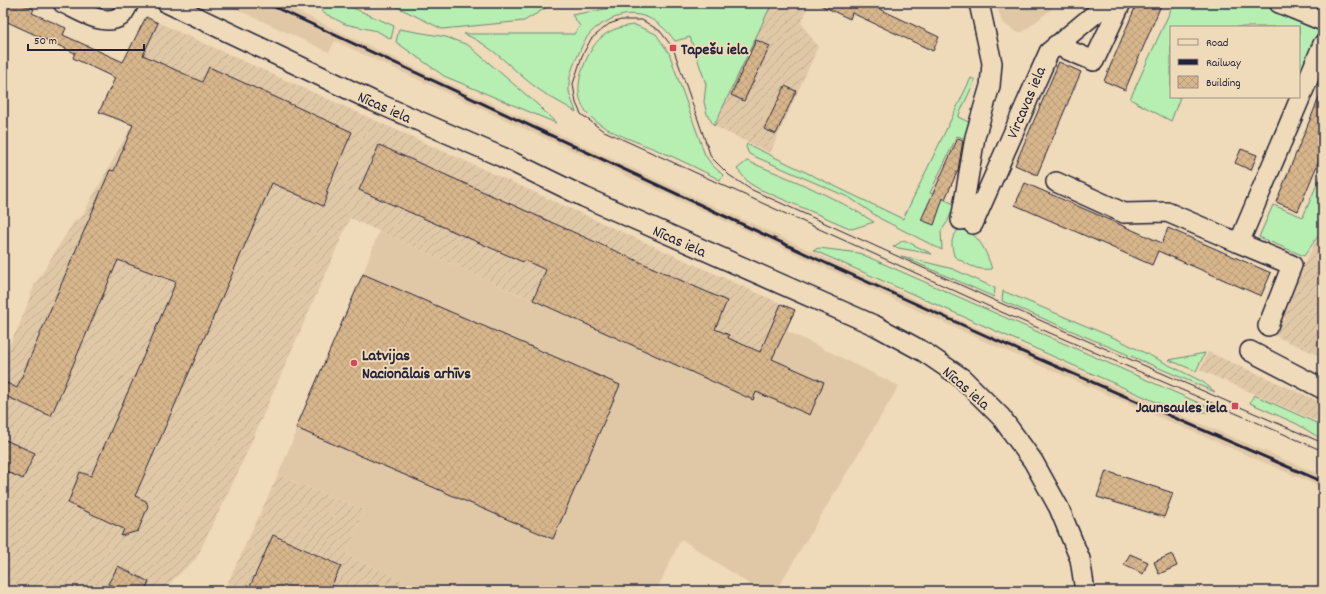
<svg xmlns="http://www.w3.org/2000/svg" width="1326" height="594" viewBox="0 0 1326 594" font-family="Dekko,sans-serif">
<style>
.built{fill:#e0c8a7}
.industrial{fill:url(#industrial-furrows)}
.grass{fill:#b7eeb1;stroke:#6c8876}
.building{fill:url(#building-cross-hatch);stroke:#22223b}
.lines{fill:none;stroke-linecap:round;stroke-linejoin:round}
.minor-casing{stroke:#22223b;stroke-width:22}
.minor{stroke:#efdab9;stroke-width:19}
.tram{stroke:#22223b;stroke-width:1}
.rail{stroke:#22223b;stroke-width:3}
.poi-dot{fill:#d1495b;stroke:#efdab9;stroke-width:1.5}
.labels{text-anchor:middle;stroke-width:4;stroke-linejoin:round;paint-order:stroke}
.poi-label{font-size:16px;font-weight:bold;fill:#22223b;stroke:#efdab9;text-anchor:start}
.street-label{font-size:16px;fill:#22223b;stroke:#efdab9}
</style>
<defs>
<pattern id="industrial-furrows" width="10" height="10" patternUnits="userSpaceOnUse"><rect width="10" height="10" fill="#e0c8a7"/><path d="M-1 1l2-2M0 10L10 0M9 11l2-2" fill="none" stroke="#c0ac91"/></pattern>
<pattern id="building-cross-hatch" width="8" height="8" patternUnits="userSpaceOnUse"><rect width="8" height="8" fill="#d8b68c"/><path d="M0 0l8 8M0 8l8-8" fill="none" stroke="#b99c7a"/></pattern>
</defs>
<rect width="100%" height="100%" fill="#efdab9"/>
<filter id="ink" filterUnits="userSpaceOnUse"><feTurbulence type="fractalNoise" baseFrequency=".025" numOctaves="2"/><feDisplacementMap in="SourceGraphic" scale="8" xChannelSelector="R" yChannelSelector="G"/><feConvolveMatrix kernelMatrix="1 2 1 2 8 2 1 2 1" color-interpolation-filters="sRGB"/></filter>
<g filter="url(#ink)">
<!-- built -->
<path class="built" d="M223 3H280L409 65 973 326 1323 476V488L984 341 335 41 329 52Z
M996 3H1059L1023 32H1016L1002 22Z
M379 231 752 400 785 330 899 386 778 587 779 591H760L681 539 656 591H426L346 555 364 510 278 475 363 274Z"/>
<!-- industrial -->
<path class="industrial" d="M772 3H810L801 23 818 47 770 153 714 126Z
M146 17 795 310 753 400 350 218 239 470 196 559 161 591H3V357L19 326 34 286 75 220 81 218 132 125 99 112Z
M1323 229V357L1275 336 1278 310Z
M1208 352 1323 403V424L1200 370Z
M278 475 364 510 346 555 426 591H224Z"/>
<!-- grass -->
<path class="grass" d="M319 3H342L394 26 391 39 377 31 345 24 322 12Z
M389 3H554L524 21 442 29Z
M638 3H772L714 126 707 114 704 102 706 84 690 37 675 41C656 15 632 6 604 23 598 26 591 31 587 37 584 41 581 48 579 53 573 65 568 78 569 91 570 98 574 105 576 112 564 104 550 98 538 89 513 71 493 45 464 34H574L580 26 572 15Z
M1174 3H1260L1320 29 1299 80V27H1171V97H1180L1171 121 1130 99Z
M635 25 656 34 669 53 705 155 712 165 723 175 720 180C699 169 679 159 657 150 611 131 557 119 588 56 598 35 612 27 635 25Z
M399 29 446 37 468 45 538 105 556 123 444 76 396 42Z
M971 78 975 80 958 117 975 125 970 140 957 136 930 193 954 204 948 221 941 231 942 250 881 219 850 198 749 154 746 147 747 144 903 219Z
M747 161C791 179 834 196 874 222L852 229 759 189 749 183 737 169Z
M1323 170V229L1304 256 1259 237 1273 205 1303 217Z
M960 228C979 233 986 251 992 269 977 271 966 264 954 256 951 242 950 239 960 228Z
M904 240 932 254 893 247Z
M819 248 859 253 1217 411C1190 414 1181 412 1156 402L813 250Z
M901 256 953 269 995 288 994 297Z
M1003 291 1117 339 1203 382 1215 392 1002 301Z
M1205 353 1196 371 1169 360Z
M1254 395 1323 426V440L1297 424 1250 403Z"/>
<!-- building -->
<path class="building" d="M5 3H19L34 9 32 13 66 28 63 35 123 62 146 17 158 23 143 55 202 82 209 67 352 132 326 192 328 193 323 206 272 183 135 496 146 501 148 506 138 531 121 536 124 529 68 503 80 472 91 476 176 282 118 260 51 416 3 395V381L17 388 110 170 114 171 133 125 99 112 115 78 73 58 75 53 3 20V8Z
M816 3H867L939 37 933 51 852 13 850 19Z
M1137 3H1162L1125 90 1104 81Z
M756 40 770 46 744 101 731 95Z
M1059 62 1081 72 1037 175 1015 165Z
M785 86 796 91 776 134 764 129Z
M1323 88V151L1298 211 1276 202Z
M958 138 963 140 958 170 945 199 943 198 934 225 921 220Z
M379 145 727 301 715 329 729 335 728 338 760 352 781 304 795 310 772 359 824 382 810 415 756 392 753 400 533 300 546 270 524 260 523 262 359 190Z
M1241 149 1257 155 1251 170 1235 163Z
M1025 183 1162 243 1168 228 1271 273 1261 296 1158 251 1152 265 1015 205Z
M363 274 620 385 553 539 296 428Z
M3 439 35 453 23 479 3 470Z
M1106 471 1173 493 1164 517 1097 497Z
M273 535 341 566 329 591H248Z
M1130 554 1148 562 1143 574 1124 565Z
M1172 554 1177 566 1159 574 1154 562Z
M118 566 149 582 144 591H123L108 584Z"/>
<g class="lines">
<defs>
<path id="minor" d="M63 3C79 10 104 28 121 16 124 13 127 7 129 3
M167 3 375 102 502 157 584 197 876 326 924 352 962 378 1001 417 1033 461 1059 508 1080 559 1085 591
M1279 3 1323 21
M1056 45 1094 61 1121 3
M1056 182 1124 213 1167 212 1239 243 1323 44
M961 220 975 137 990 86 992 63 979 3
M973 224 1049 52 1108 3
M1239 243 1292 265 1268 326
M1250 351 1323 389"/>
</defs>
<!-- minor casing -->
<use href="#minor" class="minor-casing"/>
<!-- minor -->
<use href="#minor" class="minor"/>
<!-- tram -->
<path class="tram" d="M1323 443 998 302 750 189 729 175 711 157 673 48 660 31 642 20H621L609 24 591 39 582 56 573 84 576 103 581 114 602 130 999 311 1323 451"/>
<!-- rail -->
<path class="rail" d="M266 3 819 260 1000 342 1323 482"/>
</g>
</g>
<!-- markers -->
<g class="poi-dot">
<rect x="669" y="44" width="8" height="8" rx="2"/>
<circle cx="354" cy="363" r="4"/>
<rect x="1231" y="402" width="8" height="8" rx="2"/>
</g>
<g class="labels">
<!-- poi labels -->
<g class="poi-label">
<text x="681" y="54">Tapešu iela</text>
<text x="362" y="360">Latvijas<tspan x="362" dy="18">Nacionālais arhīvs</tspan></text>
<text x="1227" y="412" text-anchor="end">Jaunsaules iela</text>
</g>
<!-- street labels -->
<g class="street-label">
<text transform="translate(1025 102) rotate(-67)" y="6">Vircavas iela</text>
<text transform="translate(385 106) rotate(24)" y="6">Nīcas iela</text>
<text transform="translate(680 240) rotate(24)" y="6">Nīcas iela</text>
<text transform="translate(967 387) rotate(41)" y="6">Nīcas iela</text>
</g>
</g>
<!-- margin -->
<rect width="1326" height="594" fill="none" stroke="#efdab9" stroke-width="16"/>
<rect x="8" y="8" width="1310" height="578" fill="none" stroke="#22223b" stroke-width="1.5" filter="url(#ink)"/>
<!-- legend -->
<rect x="1170" y="26" width="130" height="72" fill="#efdab9" stroke="#9d9087"/>
<rect x="1178" y="39" width="20" height="6" fill="#efdab9" stroke="#9d9087"/>
<text x="1206" y="46" font-size="12" fill="#22223b">Road</text>
<rect x="1178" y="59" width="20" height="6" fill="#22223b" stroke="#9d9087"/>
<text x="1206" y="66" font-size="12" fill="#22223b">Railway</text>
<rect x="1178" y="76" width="20" height="12" fill="url(#building-cross-hatch)" stroke="#9d9087"/>
<text x="1206" y="86" font-size="12" fill="#22223b">Building</text>
<!-- scale -->
<path d="M28 44v6h116v-6" fill="none" stroke="#22223b" stroke-width="2"/>
<text x="34" y="44" font-size="12" fill="#22223b" stroke="#efdab9" stroke-width="3" paint-order="stroke">50 m</text>
</svg>
